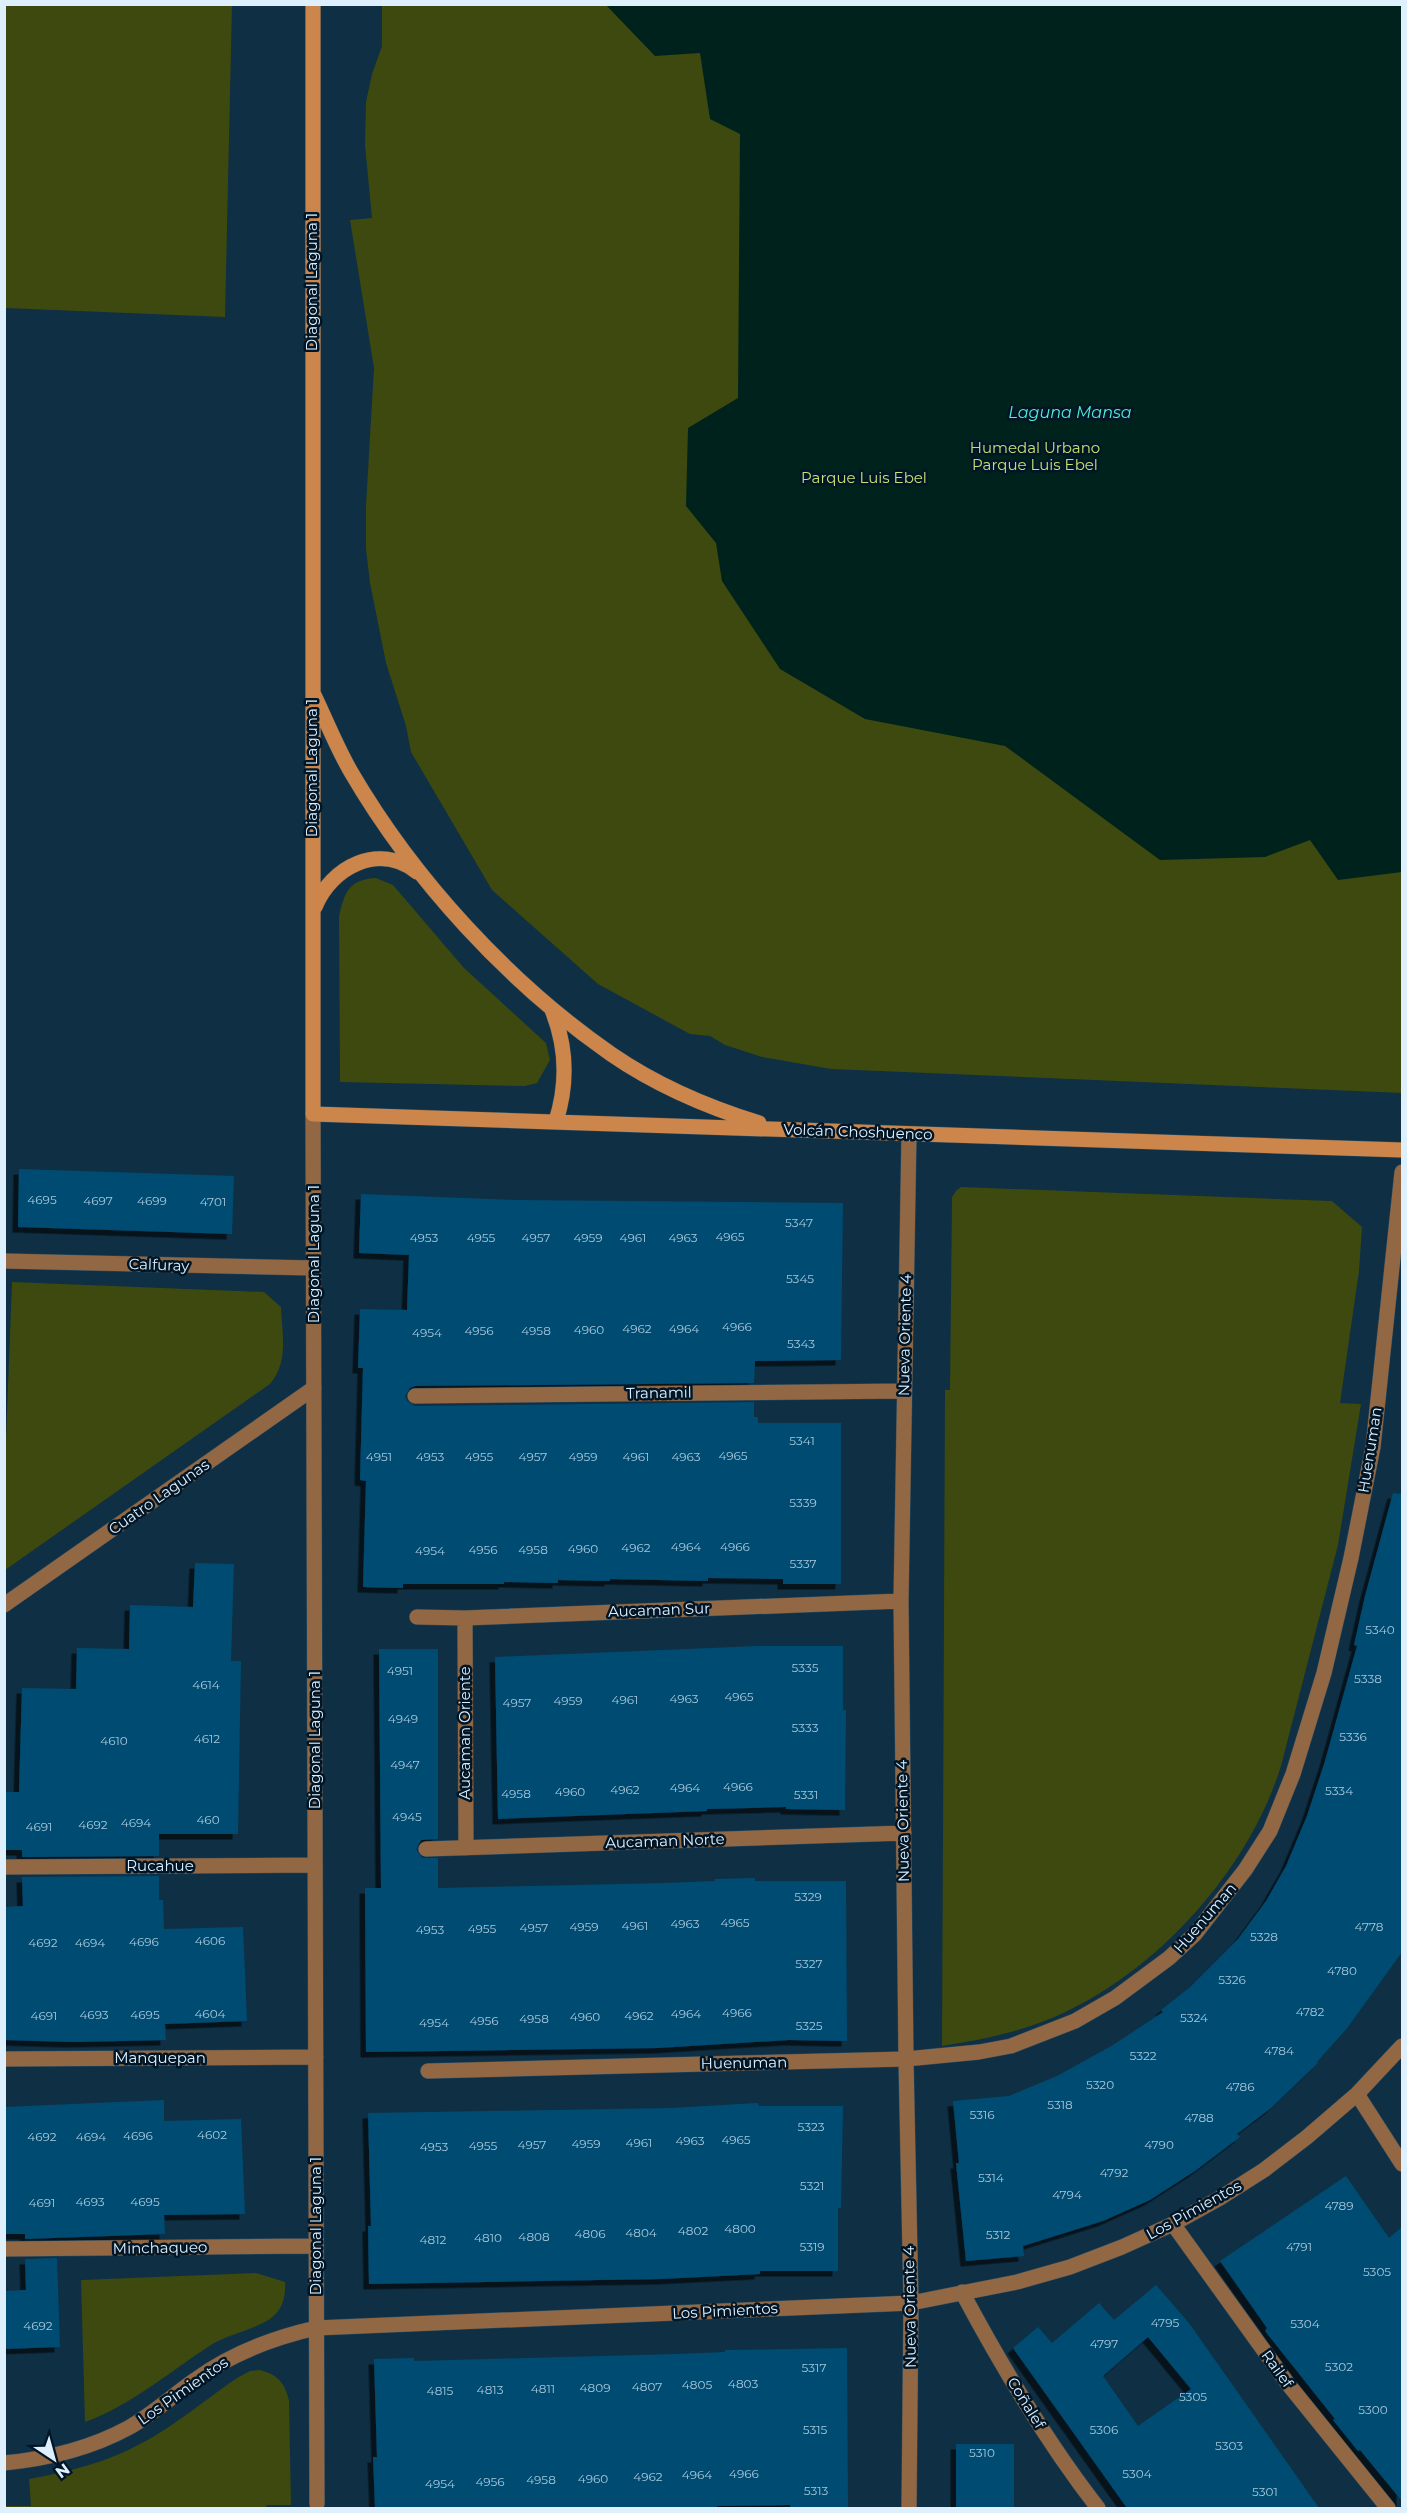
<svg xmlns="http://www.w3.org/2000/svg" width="1407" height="2513" viewBox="0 0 1407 2513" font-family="Montserrat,sans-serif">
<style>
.green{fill:#3d490e}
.water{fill:#00221c}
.building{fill:#004b71;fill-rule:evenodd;filter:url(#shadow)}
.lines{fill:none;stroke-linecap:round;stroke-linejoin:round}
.street-casing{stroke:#2b4a5e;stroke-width:16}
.secondary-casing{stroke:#2b4a5e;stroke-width:16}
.street{stroke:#926743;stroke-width:15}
.secondary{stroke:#cc864b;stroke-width:15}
.labels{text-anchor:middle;stroke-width:5;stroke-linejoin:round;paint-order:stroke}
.number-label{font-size:12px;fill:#a6c7db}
.street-label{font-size:15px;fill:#def0fe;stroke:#001626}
.park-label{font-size:15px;fill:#c7e073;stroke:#001626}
.water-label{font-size:16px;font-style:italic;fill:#51f2d8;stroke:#001626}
</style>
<defs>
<filter id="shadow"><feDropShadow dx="-5.5" dy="5.5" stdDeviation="0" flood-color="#0009"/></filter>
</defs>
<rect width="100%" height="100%" fill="#0e2f44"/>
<!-- green -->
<path class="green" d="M4 5H232L225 317 5 308Z
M382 5H1402V1093L831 1069 762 1057 725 1045 710 1036 690 1034 598 984 492 890 411 752 406 726 386 663 370 583 366 549V505L374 368 350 220 372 218 365 145 366 102 372 74 382 46Z
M376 878 393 885 464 968 546 1043 550 1060 537 1083 525 1086 340 1082 339 917C344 893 349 879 376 878Z
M961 1187 1332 1201 1362 1227 1359 1271 1340 1403 1361 1404 1338 1545 1281 1766C1248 1872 1154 1975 1052 2018 1016 2033 980 2040 942 2046L945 1390H950L952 1197 956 1191Z
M12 1282 264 1292 281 1307C282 1334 289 1362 270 1384L5 1570V1466Z
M256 2273 285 2282C286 2296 283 2310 270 2319 253 2330 229 2334 211 2345 169 2372 132 2405 85 2422L81 2280Z
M260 2370C278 2375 284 2382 289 2400L291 2505H267L266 2508H5V2506H31L29 2479C69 2472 107 2462 142 2443 176 2425 206 2399 237 2378L250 2371Z"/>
<!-- water -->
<path class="water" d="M606 5H1402V872L1338 880 1310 840 1265 857 1160 860 1005 746 865 719 780 669 722 581 716 543 686 506 688 428 738 398 740 134 710 119 700 53 655 56Z"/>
<!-- building -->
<path class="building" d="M19 1169 234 1176 232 1234 18 1227Z
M361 1194 516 1200 843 1203 841 1360 755 1361 754 1383 415 1386 410 1388 405 1396 407 1401 415 1406 754 1402V1417H758V1423H841V1584H783V1579L708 1578V1581L610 1579V1581L558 1580V1583L504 1582V1584H403V1588L363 1587 366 1481 360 1480 363 1368H358L360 1309 407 1310 409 1255 359 1253Z
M1393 1493 1402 1494V1952L1348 2027 1317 2062 1318 2063 1271 2108 1237 2134 1240 2137 1195 2171 1150 2200 1103 2221 1023 2246 1024 2256 966 2261 956 2163H959L953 2101 1009 2096 1057 2076 1113 2045 1163 2012 1161 2010 1189 1988 1238 1939 1266 1901 1286 1866 1307 1816 1325 1761 1357 1646 1354 1645 1365 1596Z
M195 1563 234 1564 231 1661H241L238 1834H159V1856L22 1857V1850H4V1792H19L22 1688 76 1689 77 1648 129 1649 130 1605 193 1607Z
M758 1646H843V1710H846L845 1810 786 1809V1807L707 1809V1811L498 1819 495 1657Z
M379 1649H438V1839L421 1840 416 1849 422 1858H438V1888L666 1883 715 1881V1879L755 1878V1881H846L847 2041 789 2040 658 2048 366 2052 365 1888H381Z
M159 1876V1900H163L164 1929 243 1927 247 2021 165 2024 166 2040 74 2042 4 2040V1907L23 1906 22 1877Z
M164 2100V2121L241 2119 245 2214 164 2215 165 2234 25 2239V2234H4V2107Z
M758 2103 759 2106H843L841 2208H838V2271H760V2274L661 2279 369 2284 368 2226H371L368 2113 670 2108Z
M1346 2176 1389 2238 1402 2227V2501L1360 2450 1358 2451 1333 2420 1335 2419 1265 2331 1267 2328 1220 2261Z
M57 2258 60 2347 4 2349V2291L26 2290 25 2259Z
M1156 2285 1189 2323 1319 2508H1127L1013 2348 1038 2327 1052 2343 1099 2303 1114 2320ZM1148 2337 1191 2389 1138 2426 1103 2376Z
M847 2348 848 2508H790V2505L717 2506V2508H375L373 2457H377L374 2359 414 2358V2361L676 2354 725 2352V2350Z
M956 2444H1014V2508H956Z"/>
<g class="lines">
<defs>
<path id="street" d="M313 1114 317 2504
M4 1261 313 1268
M415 1396 904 1391
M4 1605 314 1388
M417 1617 465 1618 901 1601
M465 1618 466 1848
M426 1849 904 1833
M4 1867 315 1865
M4 2059 316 2057
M428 2071 906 2059 979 2052 1011 2046 1075 2021 1115 1998 1169 1958 1195 1934 1245 1870 1270 1831 1293 1774 1324 1673 1351 1558 1373 1447 1402 1172
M1357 2094 1402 2164
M1173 2224 1288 2384 1388 2508
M4 2249 316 2246
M962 2292C1002 2367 1046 2441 1098 2508
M4 2463C46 2459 91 2448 128 2428 152 2415 172 2396 195 2380 232 2353 272 2338 316 2328L911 2303 1017 2282 1070 2267 1122 2247 1173 2224 1220 2198 1264 2170 1307 2137 1357 2094 1402 2046
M909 2508 911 2303 906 2059 901 1601 909 1134"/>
<path id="secondary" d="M313 4V1114L1402 1150
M314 695C326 720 337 748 351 772 414 880 509 983 611 1054 656 1085 707 1107 759 1123
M315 907C331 867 379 842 417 872
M552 1010C567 1047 568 1083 556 1121"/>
</defs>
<!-- street casing -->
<use href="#street" class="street-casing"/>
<!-- secondary casing -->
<use href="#secondary" class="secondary-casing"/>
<!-- street -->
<use href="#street" class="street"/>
<!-- secondary -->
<use href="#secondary" class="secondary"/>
</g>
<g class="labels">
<!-- number labels -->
<g class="number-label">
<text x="42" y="1204">4695</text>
<text x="98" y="1205">4697</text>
<text x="152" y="1205">4699</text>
<text x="213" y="1206">4701</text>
<text x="799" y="1227">5347</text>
<text x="730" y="1241">4965</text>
<text x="424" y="1242">4953</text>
<text x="481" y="1242">4955</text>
<text x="536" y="1242">4957</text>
<text x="588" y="1242">4959</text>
<text x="633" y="1242">4961</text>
<text x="683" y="1242">4963</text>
<text x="800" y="1283">5345</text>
<text x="737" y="1331">4966</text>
<text x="637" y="1333">4962</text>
<text x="684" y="1333">4964</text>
<text x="589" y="1334">4960</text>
<text x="479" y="1335">4956</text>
<text x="536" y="1335">4958</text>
<text x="427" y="1337">4954</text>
<text x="801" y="1348">5343</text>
<text x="802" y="1445">5341</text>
<text x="733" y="1460">4965</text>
<text x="379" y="1461">4951</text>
<text x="430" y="1461">4953</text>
<text x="479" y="1461">4955</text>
<text x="533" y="1461">4957</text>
<text x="583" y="1461">4959</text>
<text x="636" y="1461">4961</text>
<text x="686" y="1461">4963</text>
<text x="803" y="1507">5339</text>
<text x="686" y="1551">4964</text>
<text x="735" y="1551">4966</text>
<text x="636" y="1552">4962</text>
<text x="583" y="1553">4960</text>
<text x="483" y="1554">4956</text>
<text x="533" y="1554">4958</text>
<text x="430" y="1555">4954</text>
<text x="803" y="1568">5337</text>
<text x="1380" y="1634">5340</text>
<text x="805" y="1672">5335</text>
<text x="400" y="1675">4951</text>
<text x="1368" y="1683">5338</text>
<text x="206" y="1689">4614</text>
<text x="739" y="1701">4965</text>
<text x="684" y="1703">4963</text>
<text x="625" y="1704">4961</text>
<text x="568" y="1705">4959</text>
<text x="517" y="1707">4957</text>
<text x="403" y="1723">4949</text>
<text x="805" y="1732">5333</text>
<text x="1353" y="1741">5336</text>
<text x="207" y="1743">4612</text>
<text x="114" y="1745">4610</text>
<text x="405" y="1769">4947</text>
<text x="738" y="1791">4966</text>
<text x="685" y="1792">4964</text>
<text x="625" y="1794">4962</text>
<text x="1339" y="1795">5334</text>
<text x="570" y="1796">4960</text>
<text x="516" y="1798">4958</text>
<text x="806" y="1799">5331</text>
<text x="407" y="1821">4945</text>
<text x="208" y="1824">460</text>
<text x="136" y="1827">4694</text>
<text x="93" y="1829">4692</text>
<text x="39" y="1831">4691</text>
<text x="808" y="1901">5329</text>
<text x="735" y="1927">4965</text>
<text x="685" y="1928">4963</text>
<text x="635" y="1930">4961</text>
<text x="584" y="1931">4959</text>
<text x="1369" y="1931">4778</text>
<text x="534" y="1932">4957</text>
<text x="482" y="1933">4955</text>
<text x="430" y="1934">4953</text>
<text x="1264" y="1941">5328</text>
<text x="210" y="1945">4606</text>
<text x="144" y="1946">4696</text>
<text x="43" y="1947">4692</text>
<text x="90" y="1947">4694</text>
<text x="809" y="1968">5327</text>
<text x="1342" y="1975">4780</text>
<text x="1232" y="1984">5326</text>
<text x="1310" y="2016">4782</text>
<text x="737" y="2017">4966</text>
<text x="210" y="2018">4604</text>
<text x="686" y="2018">4964</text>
<text x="94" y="2019">4693</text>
<text x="145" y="2019">4695</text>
<text x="44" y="2020">4691</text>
<text x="639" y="2020">4962</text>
<text x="585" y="2021">4960</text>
<text x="1194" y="2022">5324</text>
<text x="534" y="2023">4958</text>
<text x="484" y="2025">4956</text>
<text x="434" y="2027">4954</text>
<text x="809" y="2030">5325</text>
<text x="1279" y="2055">4784</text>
<text x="1143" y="2060">5322</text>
<text x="1100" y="2089">5320</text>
<text x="1240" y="2091">4786</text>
<text x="1060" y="2109">5318</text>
<text x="982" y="2119">5316</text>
<text x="1199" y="2122">4788</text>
<text x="811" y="2131">5323</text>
<text x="212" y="2139">4602</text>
<text x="138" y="2140">4696</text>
<text x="42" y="2141">4692</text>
<text x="91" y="2141">4694</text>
<text x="736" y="2144">4965</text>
<text x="690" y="2145">4963</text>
<text x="639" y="2147">4961</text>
<text x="586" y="2148">4959</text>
<text x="532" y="2149">4957</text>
<text x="1159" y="2149">4790</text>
<text x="483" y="2150">4955</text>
<text x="434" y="2151">4953</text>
<text x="1114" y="2177">4792</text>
<text x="991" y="2182">5314</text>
<text x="812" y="2190">5321</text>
<text x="1067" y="2199">4794</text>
<text x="90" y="2206">4693</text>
<text x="145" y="2206">4695</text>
<text x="42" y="2207">4691</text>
<text x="1339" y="2210">4789</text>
<text x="740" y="2233">4800</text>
<text x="693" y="2235">4802</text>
<text x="641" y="2237">4804</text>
<text x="590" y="2238">4806</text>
<text x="998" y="2239">5312</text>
<text x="534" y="2241">4808</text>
<text x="488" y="2242">4810</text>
<text x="433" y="2244">4812</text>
<text x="812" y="2251">5319</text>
<text x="1299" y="2251">4791</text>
<text x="1377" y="2276">5305</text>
<text x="1165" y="2327">4795</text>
<text x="1305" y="2328">5304</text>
<text x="38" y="2330">4692</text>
<text x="1104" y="2348">4797</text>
<text x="1339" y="2371">5302</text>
<text x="814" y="2372">5317</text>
<text x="743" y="2388">4803</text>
<text x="697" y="2389">4805</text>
<text x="647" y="2391">4807</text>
<text x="595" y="2392">4809</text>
<text x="543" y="2393">4811</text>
<text x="490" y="2394">4813</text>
<text x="440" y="2395">4815</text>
<text x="1193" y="2401">5305</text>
<text x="1373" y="2414">5300</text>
<text x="815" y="2434">5315</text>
<text x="1104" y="2434">5306</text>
<text x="1229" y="2450">5303</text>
<text x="982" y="2457">5310</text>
<text x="744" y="2478">4966</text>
<text x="1137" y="2478">5304</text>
<text x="697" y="2479">4964</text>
<text x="648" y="2481">4962</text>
<text x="593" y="2483">4960</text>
<text x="541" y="2484">4958</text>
<text x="490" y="2486">4956</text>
<text x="440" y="2488">4954</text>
<text x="816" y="2495">5313</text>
<text x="1265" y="2496">5301</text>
</g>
<!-- street labels -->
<g class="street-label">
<text transform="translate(312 282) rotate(-90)" y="5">Diagonal Laguna 1</text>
<text transform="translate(312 768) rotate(-90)" y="5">Diagonal Laguna 1</text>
<text transform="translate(858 1132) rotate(2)" y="5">Volcán Choshuenco</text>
<text transform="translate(314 1254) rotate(-90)" y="5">Diagonal Laguna 1</text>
<text transform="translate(159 1265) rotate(2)" y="5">Calfuray</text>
<text transform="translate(905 1335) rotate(-89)" y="5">Nueva Oriente 4</text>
<text transform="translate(659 1393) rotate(-1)" y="5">Tranamil</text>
<text transform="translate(1370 1450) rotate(-81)" y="5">Huenuman</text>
<text transform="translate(159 1497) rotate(-35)" y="5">Cuatro Lagunas</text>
<text transform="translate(659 1610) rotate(-2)" y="5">Aucaman Sur</text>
<text transform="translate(465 1733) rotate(-90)" y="5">Aucaman Oriente</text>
<text transform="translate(315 1740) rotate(-90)" y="5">Diagonal Laguna 1</text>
<text transform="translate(903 1821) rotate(-91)" y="5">Nueva Oriente 4</text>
<text transform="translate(665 1841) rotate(-2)" y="5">Aucaman Norte</text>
<text x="160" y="1871">Rucahue</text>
<text transform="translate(1205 1918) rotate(-49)" y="5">Huenuman</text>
<text x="160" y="2063">Manquepan</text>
<text transform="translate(744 2063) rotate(-1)" y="5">Huenuman</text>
<text transform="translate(1194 2210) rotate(-29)" y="5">Los Pimientos</text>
<text transform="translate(316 2226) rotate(-90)" y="5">Diagonal Laguna 1</text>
<text transform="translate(160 2248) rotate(-1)" y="5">Minchaqueo</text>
<text transform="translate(910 2307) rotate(-91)" y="5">Nueva Oriente 4</text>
<text transform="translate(725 2311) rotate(-3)" y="5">Los Pimientos</text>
<text transform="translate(1277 2369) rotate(54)" y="5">Railef</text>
<text transform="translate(183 2391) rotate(-35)" y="5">Los Pimientos</text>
<text transform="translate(1026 2403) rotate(58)" y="5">Coñalef</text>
</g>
<!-- park labels -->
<g class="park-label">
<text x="1035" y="453">Humedal Urbano<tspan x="1035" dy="17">Parque Luis Ebel</tspan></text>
<text x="864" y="483">Parque Luis Ebel</text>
</g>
<!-- water labels -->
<g class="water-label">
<text x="1070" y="418">Laguna Mansa</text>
</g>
</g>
<!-- border -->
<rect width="1407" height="2513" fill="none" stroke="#def0fe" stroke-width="12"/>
<!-- north arrow -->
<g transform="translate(54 2459) rotate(144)" stroke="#001626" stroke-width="4.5" paint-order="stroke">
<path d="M0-4.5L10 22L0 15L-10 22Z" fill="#def0fe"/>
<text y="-9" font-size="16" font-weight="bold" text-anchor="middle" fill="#def0fe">N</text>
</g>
</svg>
